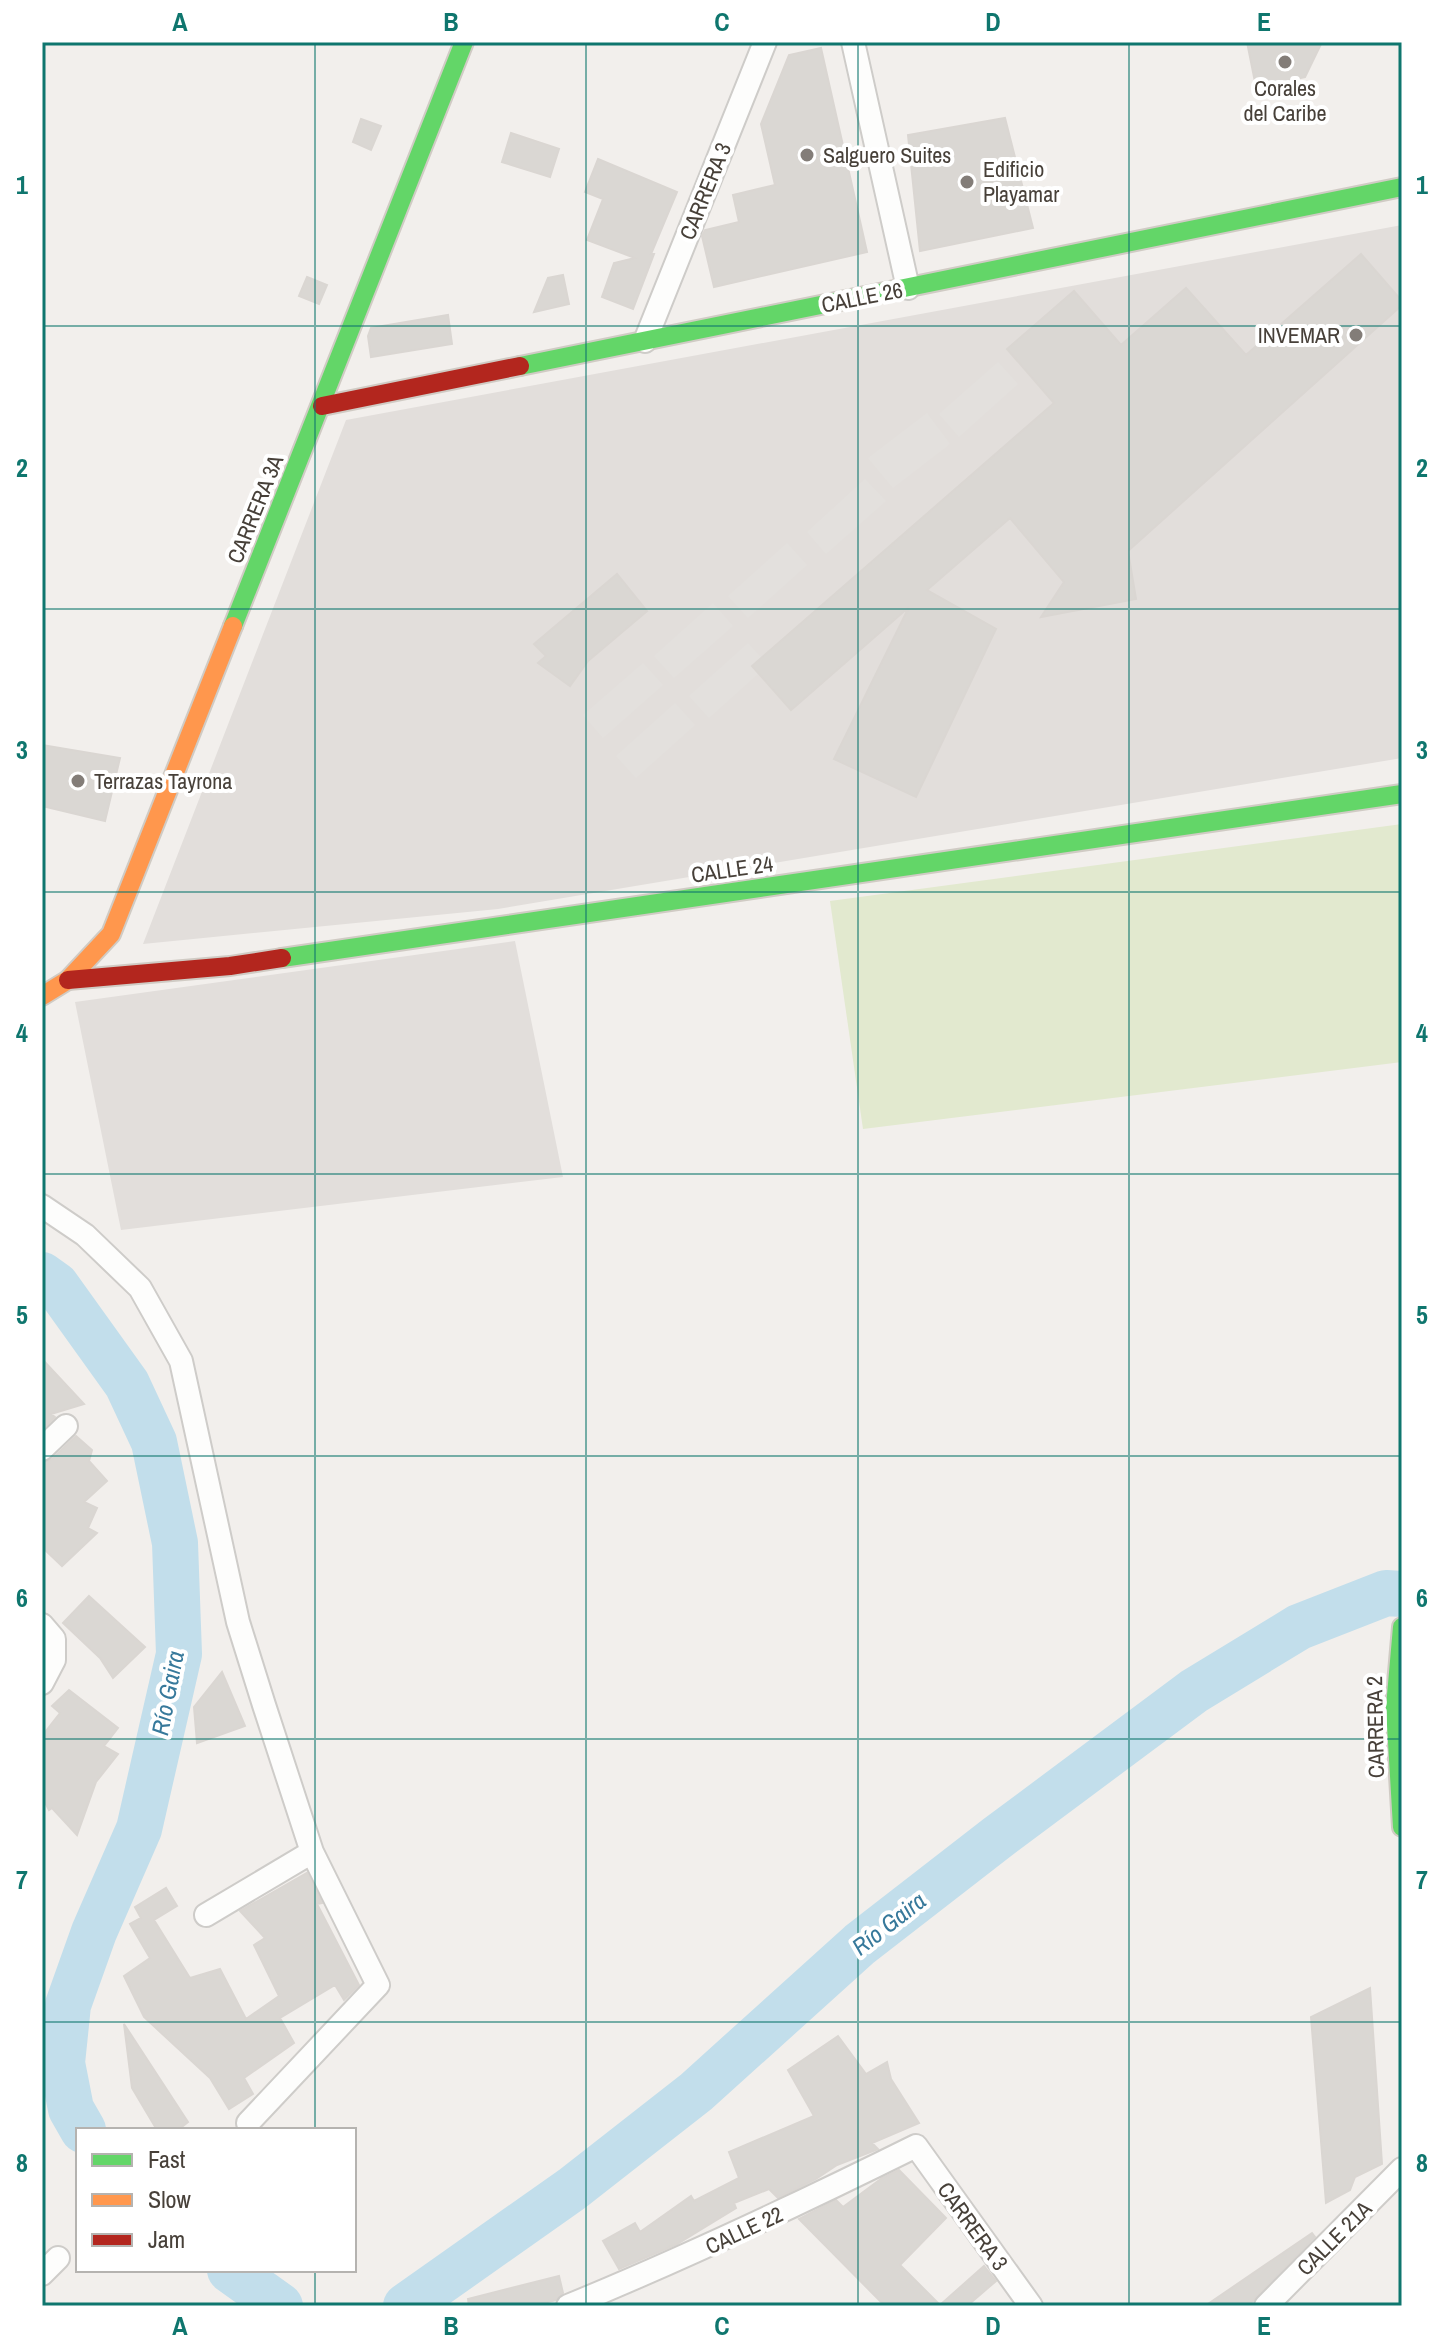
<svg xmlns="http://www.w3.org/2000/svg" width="1444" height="2348" viewBox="0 0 1444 2348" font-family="'Archivo Narrow',sans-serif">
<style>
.industrial{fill:#e2dedb}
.green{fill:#e2e9cf}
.parking{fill:#e3e0dd}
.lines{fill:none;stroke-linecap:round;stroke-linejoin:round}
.river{stroke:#c2deeb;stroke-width:46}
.building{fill:#dad7d3;stroke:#dad6d2;stroke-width:2}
.street-casing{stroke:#ceccc9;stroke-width:26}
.fast-casing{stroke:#d0cbc4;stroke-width:22}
.slow-casing{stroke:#d0cbc4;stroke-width:22}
.jam-casing{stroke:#d0cbc4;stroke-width:22}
.street{stroke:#fdfdfc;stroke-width:22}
.fast{stroke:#63d668;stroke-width:18}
.slow{stroke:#ff974d;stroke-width:18}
.jam{stroke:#b3261e;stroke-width:18}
.grid{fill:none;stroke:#0f766e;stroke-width:2;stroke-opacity:0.55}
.poi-dot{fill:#837d78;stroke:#fff;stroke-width:3}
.labels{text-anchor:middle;stroke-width:8;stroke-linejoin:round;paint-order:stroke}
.poi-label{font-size:22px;fill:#474039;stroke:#fff;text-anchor:start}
.street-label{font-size:22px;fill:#474039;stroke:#fff}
.water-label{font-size:24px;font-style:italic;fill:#37799b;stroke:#fff}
.neatline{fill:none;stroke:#0f766e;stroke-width:3}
.grid-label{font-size:26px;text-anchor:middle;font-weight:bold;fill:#0f766e}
</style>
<rect width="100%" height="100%" fill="#f2efec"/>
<!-- industrial -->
<path class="industrial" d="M1402 225V758L498 909 143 944 346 420Z
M515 941 563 1177 121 1230 75 1002Z"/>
<!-- green -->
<path class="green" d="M1402 824V1062L863 1129 830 901Z"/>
<!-- parking -->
<path class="parking" d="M998 362 1018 384 959 437 939 414Z
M927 413 950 444 893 488 868 458Z
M865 479 886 501 826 554 807 532Z
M787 543 807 565 748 618 728 596Z
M713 603 733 626 674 678 654 656Z
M748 643 768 665 709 718 689 696Z
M643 663 663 685 603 738 583 715Z
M675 703 695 725 636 778 616 756Z"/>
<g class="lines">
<!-- river -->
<path class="river" d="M42 1275 56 1285 127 1384 154 1442 175 1543 179 1654 139 1829 94 1932 68 2005 62 2063 71 2109 83 2130
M230 2270 280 2306
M406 2306 572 2189 696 2092 860 1944 998 1837 1194 1691 1299 1627 1386 1593 1402 1594"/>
</g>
<!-- building -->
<path class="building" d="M1247 42H1322L1305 77 1256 87Z
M821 48 867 252 714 287 702 236 705 230 739 222 733 195 775 185 761 124 789 55Z
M1005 118 1033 228 920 251 908 135Z
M361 119 381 126 371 150 353 142Z
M511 133 559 149 550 177 502 162Z
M598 159 677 192 651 254H654L633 309 602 297 614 263 635 258 587 240 603 199 585 192Z
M1361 254 1402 301V305L1128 551 1136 599 1041 617 1064 582 1010 518 927 590 996 629 916 797 834 759 909 607 791 710 752 666 1054 403 1007 349 1074 291 1121 345 1186 288 1246 355Z
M563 275 569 304 534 312 548 278Z
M307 277 327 285 319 304 299 296Z
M448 315 452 344 371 357 368 336 371 328Z
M617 574 647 611 588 661 570 686 538 663 546 656 534 644Z
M42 745 120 758 105 821 42 806Z
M42 1359 84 1404 51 1414 55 1417 42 1430Z
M76 1436 92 1450 89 1461 107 1481 84 1502 97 1508 88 1528 97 1533 62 1566 42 1547V1463L52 1459Z
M89 1596 145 1647 113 1678 100 1658 63 1623Z
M222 1672 245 1726 197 1743 194 1707Z
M69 1690 118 1728 104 1746 118 1754 96 1782 77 1835 52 1808 49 1810 42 1797V1736L60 1713 52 1706Z
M307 1873 322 1903 317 1904 359 1985 344 2000 335 1985 280 2018 294 2043 244 2078 253 2094 229 2109 210 2078 144 2017 124 1976 150 1958 130 1924 141 1918 135 1907 166 1888 177 1906 154 1920 190 1978 220 1969 246 2019 279 1996 254 1945 265 1938 240 1911Z
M1370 1988 1382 2164 1355 2177 1350 2190 1326 2203 1311 2017Z
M124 2024 188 2122 178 2130H157L132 2088Z
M838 2036 866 2074 887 2062 891 2079 919 2123 872 2143 878 2149 837 2165 816 2179 778 2198 769 2189 734 2203 736 2208 677 2244 619 2269 603 2241 635 2223 640 2232 691 2196 694 2201 739 2178 729 2152 814 2116 788 2070Z
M899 2170 946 2218 900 2265 940 2305 984 2266 996 2281 967 2306H885L799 2219 836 2200 843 2207 882 2178Z
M1312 2233 1315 2237 1248 2306H1205Z
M559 2276 563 2293 556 2300 532 2306H469L468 2299Z"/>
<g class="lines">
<defs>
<path id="street" d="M853 42 908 288
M645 341 765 42
M42 1206 85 1235 140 1288 181 1361 238 1622 264 1705 312 1852 378 1985 248 2123
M42 1449 66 1426
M42 1625 54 1639V1660L42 1683
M206 1915 312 1852
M42 2274 58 2258
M568 2306C687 2257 801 2203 916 2146L1031 2306
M1266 2306 1402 2169"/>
<path id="fast" d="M520 366 1402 187
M233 626 464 42
M282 958 1402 794
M1402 1627 1395 1707 1402 1827"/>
<path id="slow" d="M42 996 68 980 111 934 233 626"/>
<path id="jam" d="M322 406 520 366
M68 980 230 966 282 958"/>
</defs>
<!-- street casing -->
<use href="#street" class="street-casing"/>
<!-- fast casing -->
<use href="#fast" class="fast-casing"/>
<!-- slow casing -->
<use href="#slow" class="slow-casing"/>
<!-- jam casing -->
<use href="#jam" class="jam-casing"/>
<!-- street -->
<use href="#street" class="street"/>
<!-- fast -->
<use href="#fast" class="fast"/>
<!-- slow -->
<use href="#slow" class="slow"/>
<!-- jam -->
<use href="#jam" class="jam"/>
</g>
<!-- grid -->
<path class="grid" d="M315 42V2130M586 42V2306M858 42V2306M1129 42V2306M42 326H1402M42 609H1402M42 892H1402M42 1174H1402M42 1456H1402M42 1739H1402M42 2022H1402M315 2270V2306"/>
<!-- markers -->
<g class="poi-dot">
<circle cx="1285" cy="62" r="8"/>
<circle cx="807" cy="155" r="8"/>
<circle cx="967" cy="182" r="8"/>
<circle cx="1356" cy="335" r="8"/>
<circle cx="78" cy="781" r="8"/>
</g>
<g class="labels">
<!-- poi labels -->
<g class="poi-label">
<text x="1285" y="96" text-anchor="middle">Corales<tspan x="1285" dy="25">del Caribe</tspan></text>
<text x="823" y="163">Salguero Suites</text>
<text x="983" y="177">Edificio<tspan x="983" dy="25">Playamar</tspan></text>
<text x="1340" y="343" text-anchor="end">INVEMAR</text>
<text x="94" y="789">Terrazas Tayrona</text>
</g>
<!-- street labels -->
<g class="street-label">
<text transform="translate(705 191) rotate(-68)" y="8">CARRERA 3</text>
<text transform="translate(862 297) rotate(-11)" y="8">CALLE 26</text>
<text transform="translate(255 509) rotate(-68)" y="8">CARRERA 3A</text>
<text transform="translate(732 869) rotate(-8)" y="8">CALLE 24</text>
<text transform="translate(1375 1727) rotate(-91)" y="8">CARRERA 2</text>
<text transform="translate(973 2226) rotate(54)" y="8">CARRERA 3</text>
<text transform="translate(744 2230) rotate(-25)" y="8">CALLE 22</text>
<text transform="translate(1334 2238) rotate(-45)" y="8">CALLE 21A</text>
</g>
<!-- water labels -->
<g class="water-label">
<text transform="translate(168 1693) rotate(-79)" y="8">Río Gaira</text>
<text transform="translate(889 1924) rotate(-38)" y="8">Río Gaira</text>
</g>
</g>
<!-- border -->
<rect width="1444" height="2348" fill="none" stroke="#ffffff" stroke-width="88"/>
<!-- legend -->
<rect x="76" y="2128" width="280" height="144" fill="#ffffff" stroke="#b5b3b0" stroke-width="2"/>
<rect x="92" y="2154" width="40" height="12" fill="#63d668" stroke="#b5b3b0" stroke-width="2"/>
<text x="148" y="2168" font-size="24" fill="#474039">Fast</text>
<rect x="92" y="2194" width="40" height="12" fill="#ff974d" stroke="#b5b3b0" stroke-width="2"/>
<text x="148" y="2208" font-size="24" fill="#474039">Slow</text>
<rect x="92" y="2234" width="40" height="12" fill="#b3261e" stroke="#b5b3b0" stroke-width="2"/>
<text x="148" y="2248" font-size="24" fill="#474039">Jam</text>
<rect x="44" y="44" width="1356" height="2260" class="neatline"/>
<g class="grid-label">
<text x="180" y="31">A</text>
<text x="451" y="31">B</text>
<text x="722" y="31">C</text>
<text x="993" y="31">D</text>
<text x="1264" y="31">E</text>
<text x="22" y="194">1</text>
<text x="1422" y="194">1</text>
<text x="22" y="477">2</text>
<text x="1422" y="477">2</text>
<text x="22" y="759">3</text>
<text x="1422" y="759">3</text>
<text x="22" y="1042">4</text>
<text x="1422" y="1042">4</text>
<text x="22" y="1324">5</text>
<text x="1422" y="1324">5</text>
<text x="22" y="1607">6</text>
<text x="1422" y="1607">6</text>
<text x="22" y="1889">7</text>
<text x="1422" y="1889">7</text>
<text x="22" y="2172">8</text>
<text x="1422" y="2172">8</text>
<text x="180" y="2335">A</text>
<text x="451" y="2335">B</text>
<text x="722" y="2335">C</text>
<text x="993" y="2335">D</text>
<text x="1264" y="2335">E</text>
</g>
</svg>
